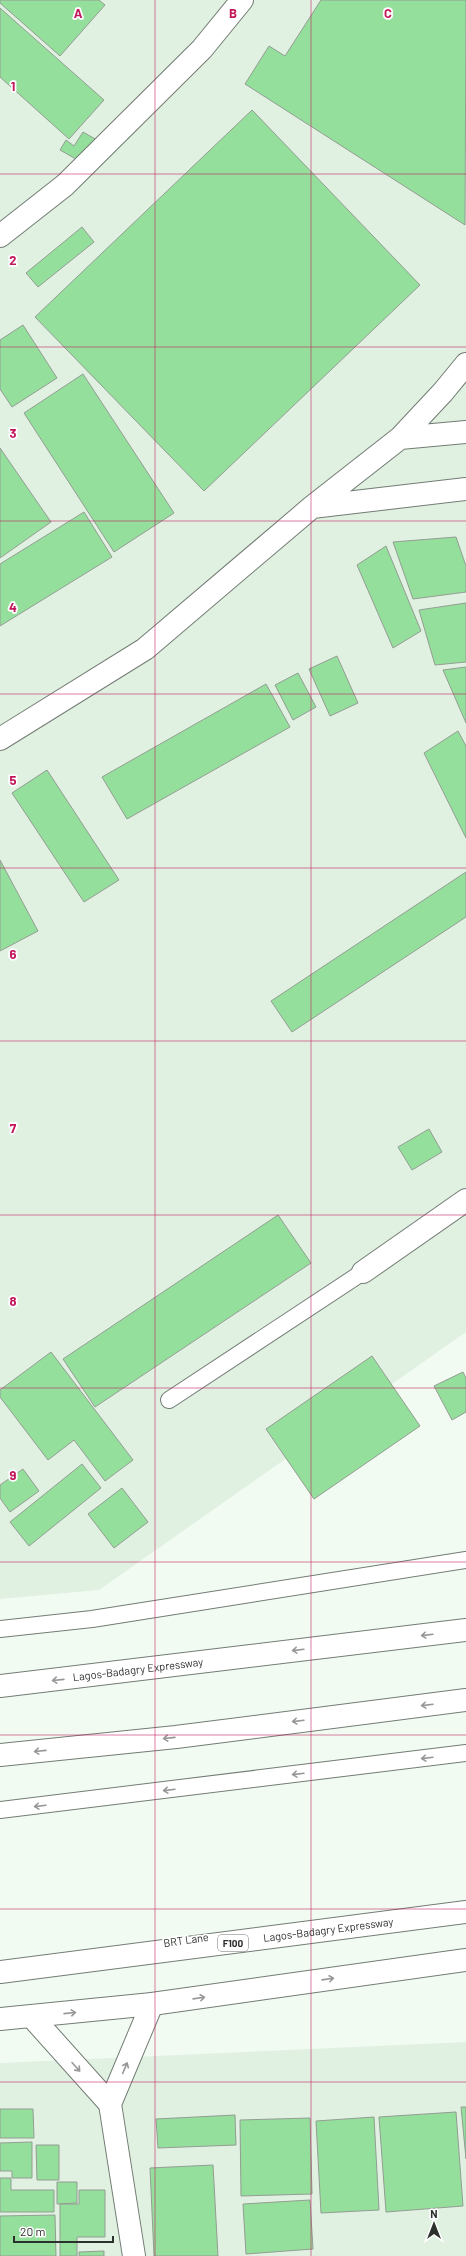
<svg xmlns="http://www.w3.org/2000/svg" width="466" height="2256" viewBox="0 0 466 2256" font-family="Barlow,sans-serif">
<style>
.built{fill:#e0f0e1}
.building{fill:#94df9b;stroke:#949d94}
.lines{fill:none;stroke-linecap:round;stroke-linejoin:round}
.service-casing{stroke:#737c74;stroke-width:18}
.minor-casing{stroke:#737c74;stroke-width:24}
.primary-casing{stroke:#737c74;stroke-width:24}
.motorway-casing{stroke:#737c74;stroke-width:24}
.service{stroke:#fff;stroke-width:16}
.minor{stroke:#fff;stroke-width:22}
.primary{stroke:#fff;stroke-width:22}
.motorway{stroke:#fff;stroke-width:22}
.oneway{stroke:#969896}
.grid{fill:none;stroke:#c2185b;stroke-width:1;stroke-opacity:0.55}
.labels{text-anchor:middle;stroke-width:3.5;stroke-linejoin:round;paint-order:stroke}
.shield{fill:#fff;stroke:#6c6f6c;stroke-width:1}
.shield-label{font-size:10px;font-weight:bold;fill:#2d312d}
.street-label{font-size:11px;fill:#2d312d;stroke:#fff}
.grid-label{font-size:13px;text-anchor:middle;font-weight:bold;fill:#c2185b;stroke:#fff;stroke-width:3.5;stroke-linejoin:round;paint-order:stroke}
</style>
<rect width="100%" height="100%" fill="#f2fbf2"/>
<!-- built -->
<path class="built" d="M0 0H466V1332L99 1590 0 1599Z
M466 2042V2256H0V2063Z"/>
<!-- building -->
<path class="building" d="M0 0H99L105 5 60 56 0 3Z
M321 0H466L465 225 245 84 269 46 285 56Z
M0 8 104 100 69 139 0 77Z
M252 110 420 285 204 491 35 317Z
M83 132 97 140 83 163 60 150 66 140 74 146Z
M82 227 94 242 38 287 26 273Z
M23 325 57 378 12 407 0 389V340Z
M83 374 174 513 114 552 24 413Z
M0 448 51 522 0 558Z
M84 512 112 557 0 626V564Z
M456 537 466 566V592L413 599 393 542Z
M386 546 421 631 393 648 357 565Z
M466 603V662L435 665 419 610Z
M337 656 358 703 330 716 309 669Z
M466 667V723L443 670Z
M298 673 316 707 293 720 275 685Z
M266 684 290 727 127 819 102 777Z
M458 731 466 746V838L424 753Z
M47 770 119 880 84 902 12 793Z
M0 860 38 931 0 951Z
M466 872V917L292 1032 271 1001Z
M429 1129 442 1152 412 1170 398 1147Z
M278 1215 311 1263 95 1407 63 1359Z
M51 1352 133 1460 105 1481 74 1440 48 1460 0 1397V1390Z
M372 1356 420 1426 314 1499 266 1429Z
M463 1372 466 1378V1412L452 1420 434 1386Z
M82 1464 101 1488 29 1546 10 1522Z
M23 1469 39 1491 10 1512 0 1498V1485Z
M122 1488 148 1522 114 1548 88 1514Z
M461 2107H466V2159Z
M0 2109H33L34 2138H0Z
M456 2112 463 2206 386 2212 379 2117Z
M235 2115 236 2145 158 2148 156 2119Z
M374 2117 379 2210 321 2213 316 2121Z
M310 2118 312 2194 241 2196 240 2120Z
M32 2142V2178H12V2171H0V2143Z
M36 2145H59V2180H37Z
M213 2165 218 2256H154L150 2168Z
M0 2178H11V2190H54V2212H0Z
M57 2182H77V2203L57 2204Z
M79 2190H105V2237H77V2256H60V2204H79Z
M310 2200 313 2249 246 2254 243 2204Z
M55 2215 56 2256H0V2216Z
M104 2251V2256H79V2252Z"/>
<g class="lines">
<defs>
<path id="service" d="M169 1400 363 1272
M0 1629 92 1619 466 1560
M0 1810 466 1753"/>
<path id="minor" d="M0 236 65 185 202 49 242 0
M400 438 466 432
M312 507 466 489
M0 739 145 649 312 507 400 438 443 392 466 364
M363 1272 466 1200
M32 2017 110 2104
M134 2256 110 2104 152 2004"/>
<g id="primary">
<path id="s1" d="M0 1686 466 1630"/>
<path d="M0 2019 152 2004 466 1960"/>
</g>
<g id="motorway">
<path d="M0 1755 176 1737 466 1700"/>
<path id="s2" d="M0 1972 466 1912"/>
</g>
</defs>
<!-- service casing -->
<use href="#service" class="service-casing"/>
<!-- minor casing -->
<use href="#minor" class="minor-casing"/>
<!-- primary casing -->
<use href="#primary" class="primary-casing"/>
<!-- motorway casing -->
<use href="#motorway" class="motorway-casing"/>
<!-- service -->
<use href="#service" class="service"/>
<!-- minor -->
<use href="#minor" class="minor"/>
<!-- primary -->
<use href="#primary" class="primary"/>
<!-- motorway -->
<use href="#motorway" class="motorway"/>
</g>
<!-- one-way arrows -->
<defs><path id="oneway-shaft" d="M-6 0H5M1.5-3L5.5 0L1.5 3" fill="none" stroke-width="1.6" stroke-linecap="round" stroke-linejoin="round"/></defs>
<g class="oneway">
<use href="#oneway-shaft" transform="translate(427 1635) rotate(173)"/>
<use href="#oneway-shaft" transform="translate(298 1650) rotate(173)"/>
<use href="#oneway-shaft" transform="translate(58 1680) rotate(174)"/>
<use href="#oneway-shaft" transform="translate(427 1705) rotate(173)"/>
<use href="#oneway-shaft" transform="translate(298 1721) rotate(173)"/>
<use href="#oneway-shaft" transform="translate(169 1738) rotate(174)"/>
<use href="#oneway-shaft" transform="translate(40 1751) rotate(174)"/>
<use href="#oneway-shaft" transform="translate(427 1758) rotate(173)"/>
<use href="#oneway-shaft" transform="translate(298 1774) rotate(173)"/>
<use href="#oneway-shaft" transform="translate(169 1790) rotate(173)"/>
<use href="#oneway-shaft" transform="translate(40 1806) rotate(173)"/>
<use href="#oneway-shaft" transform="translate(328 1979) rotate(-8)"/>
<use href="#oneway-shaft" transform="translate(199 1998) rotate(-8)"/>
<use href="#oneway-shaft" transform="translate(70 2013) rotate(-6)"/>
<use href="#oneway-shaft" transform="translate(76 2067) rotate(48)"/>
<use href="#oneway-shaft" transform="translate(125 2068) rotate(-67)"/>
</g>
<!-- grid -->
<path class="grid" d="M155 0V2256M311 0V2256M0 174H466M0 347H466M0 521H466M0 694H466M0 868H466M0 1041H466M0 1215H466M0 1388H466M0 1562H466M0 1735H466M0 1909H466M0 2082H466"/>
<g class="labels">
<!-- shield labels -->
<rect class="shield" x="218" y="1935" width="30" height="16" rx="3"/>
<g class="shield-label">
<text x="233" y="1947">F100</text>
</g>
<!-- street labels -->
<g class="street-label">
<text dy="4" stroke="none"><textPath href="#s1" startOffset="139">Lagos-Badagry Expressway</textPath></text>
<text dy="4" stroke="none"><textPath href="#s2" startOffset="331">Lagos-Badagry Expressway</textPath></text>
<text transform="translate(186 1940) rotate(-8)" y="4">BRT Lane</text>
</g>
</g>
<g class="grid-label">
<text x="78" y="18">A</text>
<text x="233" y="18">B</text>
<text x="388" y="18">C</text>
<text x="13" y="91">1</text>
<text x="13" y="265">2</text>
<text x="13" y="438">3</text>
<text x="13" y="612">4</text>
<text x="13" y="785">5</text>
<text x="13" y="959">6</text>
<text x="13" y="1133">7</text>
<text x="13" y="1306">8</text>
<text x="13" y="1480">9</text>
</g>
<!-- north arrow -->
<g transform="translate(434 2224)" stroke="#ffffff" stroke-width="3" paint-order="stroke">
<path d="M0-3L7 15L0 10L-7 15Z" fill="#2d312d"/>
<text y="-6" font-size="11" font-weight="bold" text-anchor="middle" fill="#2d312d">N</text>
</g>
<!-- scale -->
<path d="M14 2236v6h99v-6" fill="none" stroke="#2d312d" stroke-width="2"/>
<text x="20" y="2236" font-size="12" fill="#2d312d" stroke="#ffffff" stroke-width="3" paint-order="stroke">20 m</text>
</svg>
